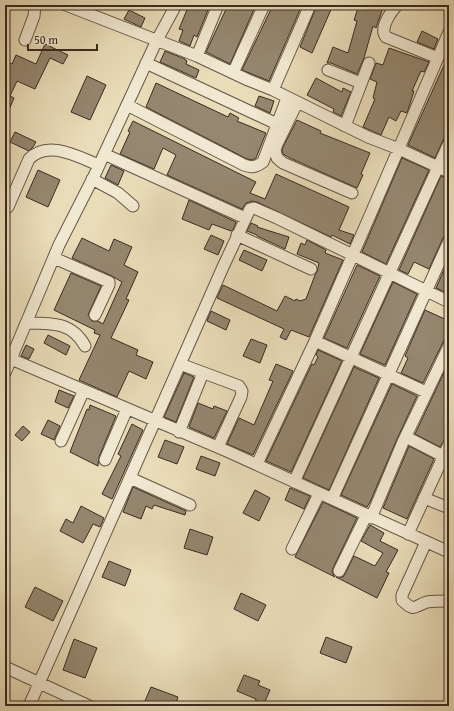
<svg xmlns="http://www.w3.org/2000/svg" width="454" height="711" viewBox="0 0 454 711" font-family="'Gentium Book Plus',serif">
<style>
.building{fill:#958770;stroke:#392b21}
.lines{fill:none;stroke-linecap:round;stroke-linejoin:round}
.minor-casing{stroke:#655747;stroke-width:13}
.minor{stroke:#f1e8d1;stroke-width:11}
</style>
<rect width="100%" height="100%" fill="#e9dcb8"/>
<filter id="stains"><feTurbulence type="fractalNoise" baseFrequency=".005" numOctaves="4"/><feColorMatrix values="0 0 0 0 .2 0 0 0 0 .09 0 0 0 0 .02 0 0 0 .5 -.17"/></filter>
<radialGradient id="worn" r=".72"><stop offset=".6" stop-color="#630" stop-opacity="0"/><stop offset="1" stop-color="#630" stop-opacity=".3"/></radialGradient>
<!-- building -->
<path class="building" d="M189 5H210L197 37 194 35 190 46 179 41 183 30 179 29Z
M228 5H252L255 7 230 64 206 52Z
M273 5H302L269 81 242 70Z
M317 5H333L312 53 300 47Z
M359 5H384L376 28 373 26 364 58 357 74 331 63H327L333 47 348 53 357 21 354 20Z
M129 10 145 18 141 27 124 19Z
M422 31 438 39 434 49 417 42Z
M45 44 68 55 63 64 50 58 35 89 17 81 10 96 14 98 5 119V61L12 64 16 55 36 64Z
M389 48 429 62 424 72 421 71 412 91H414L407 113 401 111 396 121 389 117 381 135 363 127 375 99 373 98 377 82 370 79 376 63 383 65Z
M165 51 185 59V60L187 61 186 64 199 70 196 78 160 62Z
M449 54V136L445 137 443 140 435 158 408 145Z
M87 76 106 85 90 120 71 112Z
M316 78 342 92 343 88 351 92 341 116 333 112 334 109 307 95Z
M156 83 228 117 230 113 239 118 237 121 266 133 256 158 252 160 247 159 146 107Z
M259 96 274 101 270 113 255 106Z
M297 120 321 131 320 133 370 153 361 174 363 175 357 188 290 158 283 154 282 150 283 147Z
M133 121 256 182 250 193 265 199 276 174 349 207 339 230 354 235 350 244 332 235 331 237 257 202 252 201 246 203 242 209 167 175 176 155 163 148 154 169 120 154 130 132 128 131Z
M15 132 36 142 33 147 29 151 10 142Z
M402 158 429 170 386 264 362 252Z
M111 165 124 171 118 185 105 178Z
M38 170 60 180 48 207 26 197Z
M441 176 449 179V234L445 235 443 238 429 269 414 262 408 274 399 270Z
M189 200 236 222 233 230 231 231 212 224 209 230 182 219Z
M251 223 258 226 257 227 289 237 285 249 257 236V235L247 231Z
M211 235 224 241 218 255 204 249Z
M82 238 109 251 114 239 132 247 124 265 138 272 126 299 129 300 111 338 138 350 136 355 153 362 146 379 129 371 117 397 79 380 100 335 94 333 95 330 54 310 71 273 101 286 88 315 92 321H98L103 324 121 284 122 282 112 276 72 258Z
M307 240 326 250 325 253 343 260 309 337 291 330 286 340 280 337 284 329 217 298 223 285 277 311 285 296 295 301 296 299 300 301 306 299 315 275 317 272 319 263 297 254 301 243 305 245Z
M244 250 267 260 262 271 239 260Z
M449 258V294L436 288Z
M357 265 380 276 347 348 324 338Z
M393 282 417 294 385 365 360 354Z
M425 310 449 321V330L423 383 401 373 408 358 405 356Z
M211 311 230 320 226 330 207 321Z
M48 335 70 346 66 355 44 343Z
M251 339 267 345 260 363 243 356Z
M26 345 34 349 29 359 21 356Z
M318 350 342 361 291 472 266 461 312 364 314 365 318 357 316 355Z
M276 364 293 371 253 455 227 444 239 418 254 425 273 381 269 380Z
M447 366H449V437L445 439 440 447 415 434Z
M354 367 379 378 329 490 303 478Z
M184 373 194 377 176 422 164 417Z
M392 384 417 396 397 439 370 502 367 507 341 495Z
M59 390 74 396 68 408 55 402Z
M198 403 213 409 214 406 227 411 214 438 189 427Z
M90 405 116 416 99 457 98 466 70 452 87 409 89 410Z
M48 420 60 426 54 440 41 434Z
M132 424 143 430 112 499 102 494 121 456 118 454Z
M23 426 30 432 22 441 15 435Z
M165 440 184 447 177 464 158 457Z
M409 446 434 459 407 519 383 508Z
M201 456 220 463 215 476 196 469Z
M133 487 186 511 185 515 154 505 152 509 146 506 141 519 123 512Z
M290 488 310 496 304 509 285 500Z
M255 490 270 498 259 521 243 513Z
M323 502 357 518 333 568 332 572 335 577 295 557Z
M81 506 104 518 100 527 93 524 83 543 60 531 66 519 73 523Z
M370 525 384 533 380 541 398 550 386 572 389 573 377 598 336 577H343L345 574 354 556 375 566 383 553 361 541Z
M190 529 213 537 207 555 184 548Z
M109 561 131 570 125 586 102 577Z
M35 587 63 601 53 621 25 607Z
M241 593 266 605 258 621 234 609Z
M326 637 352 647 346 663 320 653Z
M74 639 97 648 85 678 63 670Z
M244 675 260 681 258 685 270 690 263 706 255 703 256 699 237 691Z
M151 687 178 697 175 706H157L145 701Z"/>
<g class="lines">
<defs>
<path id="minor" d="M66 5 197 56 248 80 273 90 368 137 399 149 449 172
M397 5C391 12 379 28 386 37L438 58
M25 40 34 16 35 5
M197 56 218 5
M146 63 277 124
M328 70 361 83
M233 73 264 5
M273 90 310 5
M297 103 277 144 275 150 277 158 283 163 352 193
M127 105 244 165C252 168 256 167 263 162L287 98
M345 126 369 63
M104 154 245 218
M92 179 118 193 133 206
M8 207 29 159C48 139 78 157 99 165
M237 235 311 269
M54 258 109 282V285L95 315
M26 323C51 323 72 322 85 346
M315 341 426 392
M11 359 229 452 449 552
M180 364 239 386 242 391 241 397 218 447
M5 373 59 245 95 174 157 40 176 5
M179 432 203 373
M406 437 449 459
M61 441 84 390
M105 460 127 409
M257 464 315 341 368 220 449 32
M130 478 190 505
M294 482 449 143
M424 498 449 508
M332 499 449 241
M371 518 403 442 449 346
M408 534 449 444
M426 542 402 595V600C415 613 414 606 427 602 434 601 442 601 449 601
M292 549 319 494
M339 571 366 516
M5 667 89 706
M29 706 223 267 250 209 254 208 277 218 449 302"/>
</defs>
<!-- minor casing -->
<use href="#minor" class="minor-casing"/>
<!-- minor -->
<use href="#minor" class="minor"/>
</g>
<!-- margin -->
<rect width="454" height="711" fill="none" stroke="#e9dcb8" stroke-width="20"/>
<rect x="6" y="6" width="442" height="699" fill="none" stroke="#392b21" stroke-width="2"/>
<rect x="10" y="10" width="434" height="691" fill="none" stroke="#392b21"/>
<!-- scale -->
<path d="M28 44v6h69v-6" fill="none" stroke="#392b21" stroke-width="2"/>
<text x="34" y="44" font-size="12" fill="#392b21" stroke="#f1e8d1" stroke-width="3" paint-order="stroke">50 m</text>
<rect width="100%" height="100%" filter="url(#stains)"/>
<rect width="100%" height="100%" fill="url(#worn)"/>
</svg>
